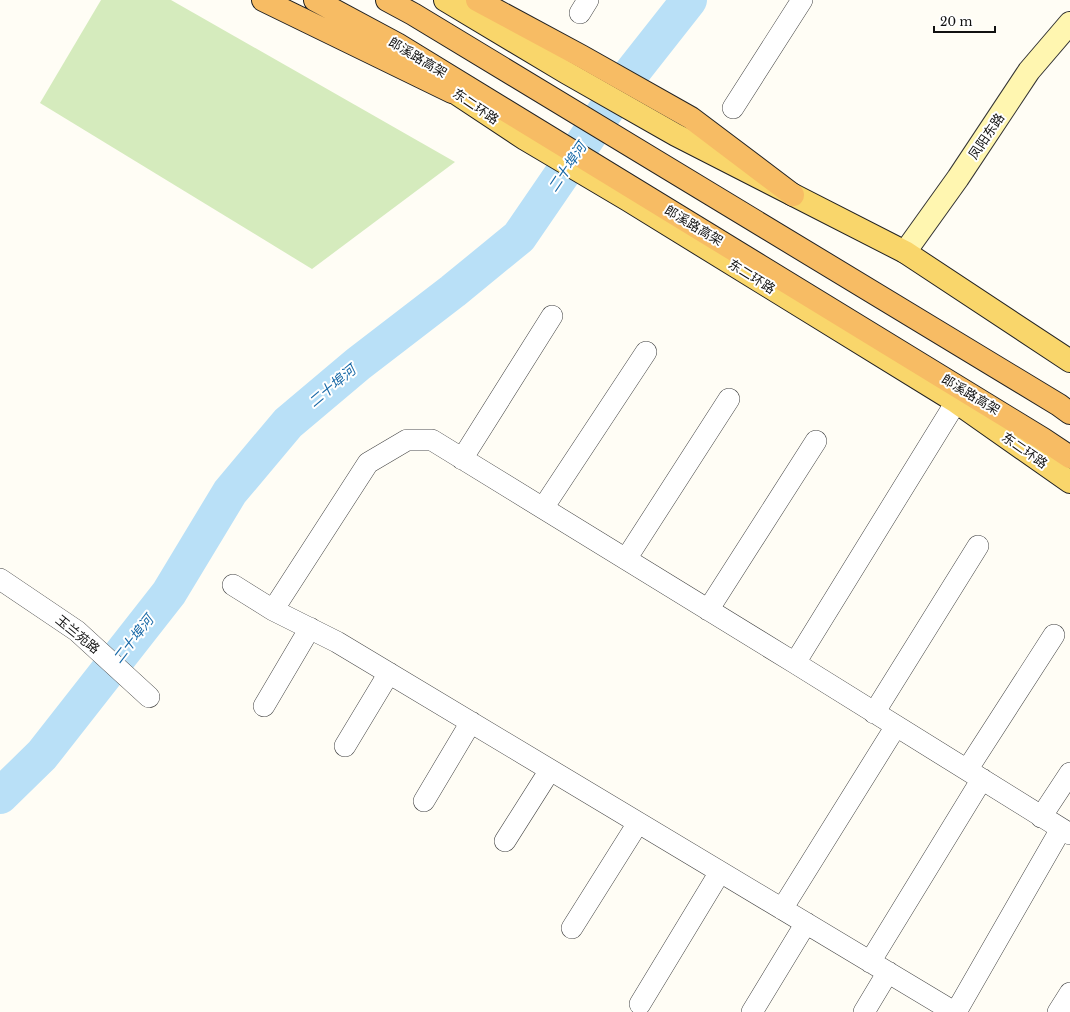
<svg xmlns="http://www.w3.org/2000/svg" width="1070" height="1012" viewBox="0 0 1070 1012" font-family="'Libre Baskerville','Noto Sans SC',serif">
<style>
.green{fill:#d5ebbd}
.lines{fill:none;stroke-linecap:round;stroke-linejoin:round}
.river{stroke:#b9e0f7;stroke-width:36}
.minor-casing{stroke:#444;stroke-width:22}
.secondary-casing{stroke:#333;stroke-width:24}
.primary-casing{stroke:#222;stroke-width:24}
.trunk-casing{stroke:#222;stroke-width:24}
.minor{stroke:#fff;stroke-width:21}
.secondary{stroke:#fff6b0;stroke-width:22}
.primary{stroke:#f9d66b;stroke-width:22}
.trunk{stroke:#f7bc64;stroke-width:22}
.labels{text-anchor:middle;stroke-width:4;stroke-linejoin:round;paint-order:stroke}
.street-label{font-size:13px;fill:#111;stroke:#fff}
.water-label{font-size:14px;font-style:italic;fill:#1768a6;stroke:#fff}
</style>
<rect width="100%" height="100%" fill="#fffdf5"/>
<!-- green -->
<path class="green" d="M101 0H171L455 162 312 269 40 103Z"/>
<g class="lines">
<!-- river -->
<path class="river" d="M0 796 42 755 169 593 230 492 288 423 358 364 453 291 519 237 630 75 689 0"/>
<defs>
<path id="minor" d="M580 13 588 0
M733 108 802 0
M462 459 552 316
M543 508 646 352
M626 559 729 399
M0 579 77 631 149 697
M233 585 273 610 337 642 954 1012
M273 610 368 463 407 440H432L795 663 1070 834
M708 610 816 441
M795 663 956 402
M264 706 310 628
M874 713 978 546
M345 746 389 673
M967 770 1054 635
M424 801 471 722
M1041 817 1070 773
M505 841 550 770
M782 909 896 726
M572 928 638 823
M870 962 982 779
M640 1004 720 872
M752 1012 806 923
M864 1012 888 972
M956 1012 1061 829
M1058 1012 1070 993"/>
<path id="secondary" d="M905 252 958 178 1029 71 1070 23"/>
<path id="primary" d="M445 0 567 73 676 135 905 252 1070 361
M436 80 525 139 628 200 956 402 1070 482"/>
<path id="trunk" d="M263 0 452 92
M315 0 397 44 1043 439 1070 457
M387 0 413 14 1059 405 1070 413
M477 0 581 56 691 118 793 195"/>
</defs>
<!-- minor casing -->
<use href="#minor" class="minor-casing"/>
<!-- secondary casing -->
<use href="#secondary" class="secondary-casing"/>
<!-- primary casing -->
<use href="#primary" class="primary-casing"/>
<!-- trunk casing -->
<use href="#trunk" class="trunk-casing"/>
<!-- minor -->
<use href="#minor" class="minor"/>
<!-- secondary -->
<use href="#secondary" class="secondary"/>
<!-- primary -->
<use href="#primary" class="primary"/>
<!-- trunk -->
<use href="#trunk" class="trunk"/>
</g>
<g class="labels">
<!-- street labels -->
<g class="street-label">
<text transform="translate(418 57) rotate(31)" y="5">郎溪路高架</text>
<text transform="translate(476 106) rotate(34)" y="5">东二环路</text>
<text transform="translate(986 136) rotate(-56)" y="5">凤阳东路</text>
<text transform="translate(694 225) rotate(31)" y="5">郎溪路高架</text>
<text transform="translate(752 276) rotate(32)" y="5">东二环路</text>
<text transform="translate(971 394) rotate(31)" y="5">郎溪路高架</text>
<text transform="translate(1025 450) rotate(35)" y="5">东二环路</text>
<text transform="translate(78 634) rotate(39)" y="5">玉兰苑路</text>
</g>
<!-- water labels -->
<g class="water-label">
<text transform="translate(567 167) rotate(-56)" y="5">二十埠河</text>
<text transform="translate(332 386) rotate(-40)" y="5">二十埠河</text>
<text transform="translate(133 639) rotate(-52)" y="5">二十埠河</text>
</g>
</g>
<!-- scale -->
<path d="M934 26v6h61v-6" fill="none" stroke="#111111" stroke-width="2"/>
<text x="940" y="26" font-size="12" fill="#111111" stroke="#ffffff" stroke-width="3" paint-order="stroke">20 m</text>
</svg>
